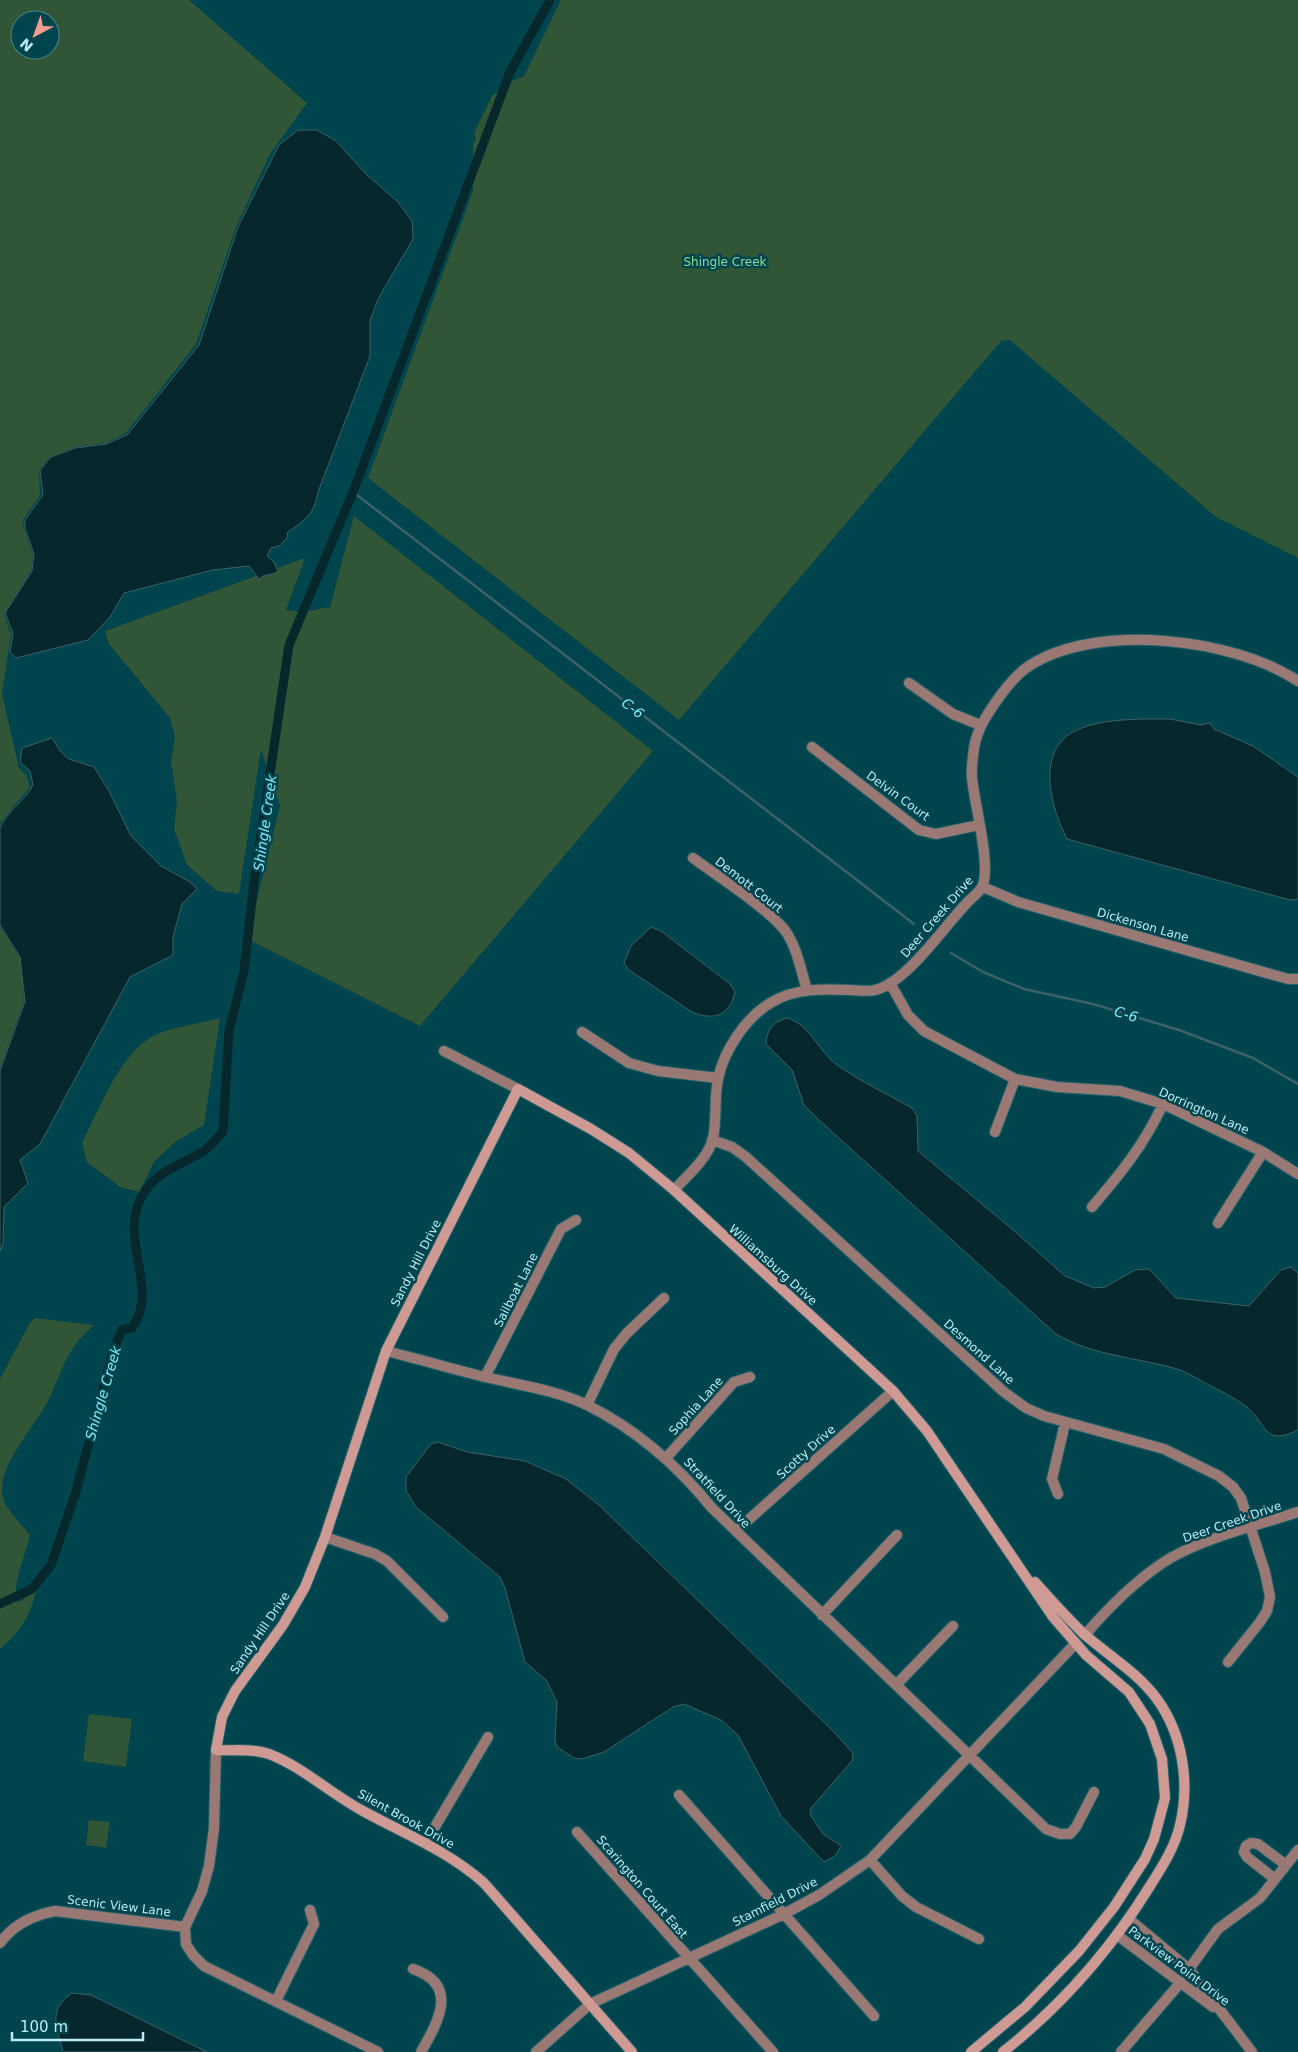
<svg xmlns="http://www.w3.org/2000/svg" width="1298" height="2052" viewBox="0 0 1298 2052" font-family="'DejaVu Sans',sans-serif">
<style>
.green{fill:#305537;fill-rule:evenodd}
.water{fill:#06272b;stroke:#3c6267}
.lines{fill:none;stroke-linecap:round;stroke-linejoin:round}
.stream{stroke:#3c6267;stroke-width:2.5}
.canal{stroke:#06272b;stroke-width:9}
.street-casing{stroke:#21636c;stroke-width:12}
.secondary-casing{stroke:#21636c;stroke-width:12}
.street{stroke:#9a7974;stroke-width:10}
.secondary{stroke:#ce9a93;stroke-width:10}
.labels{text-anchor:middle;stroke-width:5;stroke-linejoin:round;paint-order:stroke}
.park-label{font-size:12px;fill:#8ede9b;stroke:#00454e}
.street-label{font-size:12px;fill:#baecf3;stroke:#00454e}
.water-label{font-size:14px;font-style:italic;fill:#82e9f9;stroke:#00454e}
</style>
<rect width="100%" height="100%" fill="#00454e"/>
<!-- green -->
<path class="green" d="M0 0H189L307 103 270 154 236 227 196 344 126 433 106 443 75 447 50 457 39 470 40 495 23 520 24 530 33 554 31 571 4 614 11 634 2 694 19 768 27 776 30 787 0 823ZM20 20H50V50H20Z
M561 0H1298V558L1216 517 1010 340 1001 341 679 720 368 478 473 191V143L476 140 474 133 492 96 508 83 524 76Z
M354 516 653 751 420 1026 247 939 280 806 261 749 239 894 217 891 187 865 174 829 177 801 171 761 175 737 170 718 109 644 105 631 305 558 286 610 303 612 330 607Z
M0 927 20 958 24 1001 0 1068Z
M220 1018 204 1125 175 1142 154 1162 139 1192 120 1187 87 1162 82 1143C99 1110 119 1055 153 1036 168 1028 203 1023 220 1018Z
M35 1318 94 1325C88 1331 81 1337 76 1344 63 1361 58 1381 49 1399 36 1425 1 1462 2 1491 2 1507 21 1523 30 1535 26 1554 12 1584 17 1602L23 1600 38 1578C34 1609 24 1629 0 1649V1379L29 1324Z
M89 1714 132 1719 126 1767 83 1761Z
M89 1820 110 1822 106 1848 86 1845Z"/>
<!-- water -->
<path class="water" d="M298 130H317L336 141 366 174 398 202 412 221 413 239 378 299 370 321V356L318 492C314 515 306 519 287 533L288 537 279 546 271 548 267 556 274 562 278 571C272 576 265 573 259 579L249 566 213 570 124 593 110 617 88 640 16 658 10 652 13 633 5 613 32 571 34 554 25 529V520L43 495 40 470 51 457 75 448 106 444 127 435 199 345 238 227 279 145Z
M1140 719H1170L1201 725 1210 723 1214 729 1253 746 1298 777V899L1290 900 1067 839C1051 808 1034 749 1077 730 1097 721 1119 720 1140 719Z
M52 738 61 752 69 759 94 767 109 791 131 836 161 866 190 882 197 889 182 904 173 937V955L130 977 40 1144 20 1160 28 1183 4 1207 3 1244 0 1251V1071L25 1001 20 957 0 925V828C6 812 25 801 33 785L30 771 20 762 22 748Z
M651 927 661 931 730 984 735 992C730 1016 713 1021 692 1012L629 970 624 963 631 946Z
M787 1018C811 1025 817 1050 837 1065 860 1081 887 1094 912 1108L917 1116 918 1151 1012 1229 1065 1276 1094 1288 1105 1287 1135 1270 1149 1269 1176 1298 1249 1306 1281 1270 1291 1267 1298 1273V1430C1264 1447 1267 1424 1247 1407 1235 1398 1221 1391 1207 1384 1198 1379 1187 1372 1177 1369 1136 1357 1093 1356 1056 1334L819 1120 804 1105 792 1070 766 1044C767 1029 773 1022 787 1018Z
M438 1442 467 1452 525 1461 566 1479 599 1505 833 1731 853 1753 852 1761 811 1808 810 1814 823 1834 841 1846 835 1856 826 1861H823L781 1816 738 1735 721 1720 684 1704 673 1707 604 1752 582 1759 574 1758 557 1747 555 1740 557 1702 546 1680 525 1662 505 1588 500 1577 416 1507 406 1491V1477L431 1444Z
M72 1993 91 1995 207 2052H63C57 2028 47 2010 72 1993Z"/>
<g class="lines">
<!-- stream -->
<path class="stream" d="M353 492 914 924
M951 953 983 972 1024 989 1093 1004 1179 1030 1253 1058 1298 1084"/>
<!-- canal -->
<path class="canal" d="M0 1604 32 1589 51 1565 75 1495 113 1351 122 1330 132 1328C162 1287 114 1237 145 1191 159 1170 183 1164 204 1151 211 1146 217 1138 223 1132L229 1031 244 971 254 882 289 645 353 492 510 72 550 0"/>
<defs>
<path id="street" d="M909 683 953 714 980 725
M812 747 919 830 936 834 979 825
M693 858C719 877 764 906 784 929 797 946 801 971 807 990
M983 887 1018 902 1288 979H1298
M890 983 908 1015 924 1031 1015 1079 1057 1087 1120 1091 1163 1104 1263 1152 1298 1174
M582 1032 629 1063 658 1071 718 1078
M444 1051 518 1089
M995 1132 1015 1079
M712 1140 732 1147 746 1157 1004 1392 1026 1408 1044 1416 1164 1449 1219 1476 1233 1487 1241 1498 1265 1572 1270 1597 1267 1611 1260 1622 1228 1662
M674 1190C687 1176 708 1158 713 1139 717 1119 714 1098 718 1079 724 1050 746 1017 772 1002 795 988 824 989 850 990 857 990 868 992 875 990 906 983 943 928 965 905 970 899 979 893 982 887 992 868 974 802 972 778 971 768 973 757 974 748 977 730 985 718 995 703 1004 690 1015 675 1029 666 1096 622 1233 638 1298 681
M1092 1207C1121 1173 1144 1145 1163 1104
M1218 1223 1263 1152
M386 1351C419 1359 452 1369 485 1377 519 1385 556 1390 587 1405 638 1430 677 1465 712 1508L1046 1829 1060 1834H1070L1076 1827 1094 1792
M485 1377 561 1229 576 1220
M587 1405 614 1349 627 1333 664 1298
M666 1458 734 1382 750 1377
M1058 1494 1052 1479 1065 1423
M736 1531 893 1391
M325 1537 375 1554 387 1561 443 1617
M822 1615 897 1535
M1085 1635C1108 1608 1132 1584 1161 1564 1197 1539 1256 1526 1298 1512
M896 1685 953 1626
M216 1750 214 1828 209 1866 202 1891 185 1927 186 1944 193 1955 204 1966 378 2052
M679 1795 874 2016
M577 1832 773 2052
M426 1842 488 1737
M870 1860 902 1896 916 1907 979 1939
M1275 1879 1247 1857 1244 1852 1246 1846 1251 1843 1258 1844 1286 1865
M1129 1919 1189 1969 1252 2052
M1117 1935 1213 2007
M0 1943C13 1925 34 1915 55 1911L185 1927
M413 1969C460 1985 438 2022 421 2052
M1189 1969 1218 1929 1260 1898 1298 1850
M276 2001 314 1924 310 1910
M536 2052 590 2004 784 1914 819 1895 870 1860 1076 1643
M1121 2052 1181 1982"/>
<path id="secondary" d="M632 2052 484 1883C448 1851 405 1834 363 1811 331 1794 303 1767 269 1754 252 1748 233 1751 216 1750L222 1717 235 1691 283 1625 305 1587 325 1537 386 1351 518 1089 591 1129 629 1153 674 1190 893 1391 927 1431 1053 1617 1086 1655 1129 1692 1150 1724 1162 1759 1165 1798 1154 1839 1145 1859 1114 1907 1079 1951 1025 2007 971 2052
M1003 2052C1061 2006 1111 1949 1150 1886 1162 1867 1175 1847 1180 1825 1190 1783 1183 1735 1157 1699 1137 1672 1109 1656 1084 1634 1067 1618 1051 1600 1035 1582"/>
</defs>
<!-- street casing -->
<use href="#street" class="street-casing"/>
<!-- secondary casing -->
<use href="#secondary" class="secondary-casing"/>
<!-- street -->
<use href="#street" class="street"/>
<!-- secondary -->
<use href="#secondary" class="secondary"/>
</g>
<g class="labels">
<!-- park labels -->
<g class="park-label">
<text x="725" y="266">Shingle Creek</text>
</g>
<!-- street labels -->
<g class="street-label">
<text transform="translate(898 796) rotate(36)" y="4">Delvin Court</text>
<text transform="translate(749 885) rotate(38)" y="4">Demott Court</text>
<text transform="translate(937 917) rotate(-49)" y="4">Deer Creek Drive</text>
<text transform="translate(1143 925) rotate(16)" y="4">Dickenson Lane</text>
<text transform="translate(1204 1111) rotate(24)" y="4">Dorrington Lane</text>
<text transform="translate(416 1263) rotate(-63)" y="4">Sandy Hill Drive</text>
<text transform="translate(773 1265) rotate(42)" y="4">Williamsburg Drive</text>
<text transform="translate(516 1290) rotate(-63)" y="4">Sailboat Lane</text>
<text transform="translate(979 1352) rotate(42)" y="4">Desmond Lane</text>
<text transform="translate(696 1406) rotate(-48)" y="4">Sophia Lane</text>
<text transform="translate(806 1452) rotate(-42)" y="4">Scotty Drive</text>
<text transform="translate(717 1493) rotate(47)" y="4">Stratfield Drive</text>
<text transform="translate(1232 1522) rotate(-19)" y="4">Deer Creek Drive</text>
<text transform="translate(260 1633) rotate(-56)" y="4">Sandy Hill Drive</text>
<text transform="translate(406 1819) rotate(29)" y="4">Silent Brook Drive</text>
<text transform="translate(642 1887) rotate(49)" y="4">Scarington Court East</text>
<text transform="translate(775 1902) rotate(-27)" y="4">Stamfield Drive</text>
<text transform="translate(119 1906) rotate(7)" y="4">Scenic View Lane</text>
<text transform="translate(1179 1966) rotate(37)" y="4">Parkview Point Drive</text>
</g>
<!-- water labels -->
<g class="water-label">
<text transform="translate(633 708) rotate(38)" y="5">C-6</text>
<text transform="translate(265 823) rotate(-82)" y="5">Shingle Creek</text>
<text transform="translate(1126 1014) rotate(17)" y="5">C-6</text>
<text transform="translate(103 1393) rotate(-74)" y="5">Shingle Creek</text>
</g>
</g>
<!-- north arrow -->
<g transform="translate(35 35) rotate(221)"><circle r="24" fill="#00454e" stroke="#4a8890"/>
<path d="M0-4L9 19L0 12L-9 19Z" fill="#f59c90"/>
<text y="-8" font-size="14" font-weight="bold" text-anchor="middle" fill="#baecf3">N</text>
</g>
<!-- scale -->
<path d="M12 2032v8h131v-8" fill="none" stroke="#baecf3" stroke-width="2.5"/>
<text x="20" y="2032" font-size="15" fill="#baecf3" stroke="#00454e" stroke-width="4" paint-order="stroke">100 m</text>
</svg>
